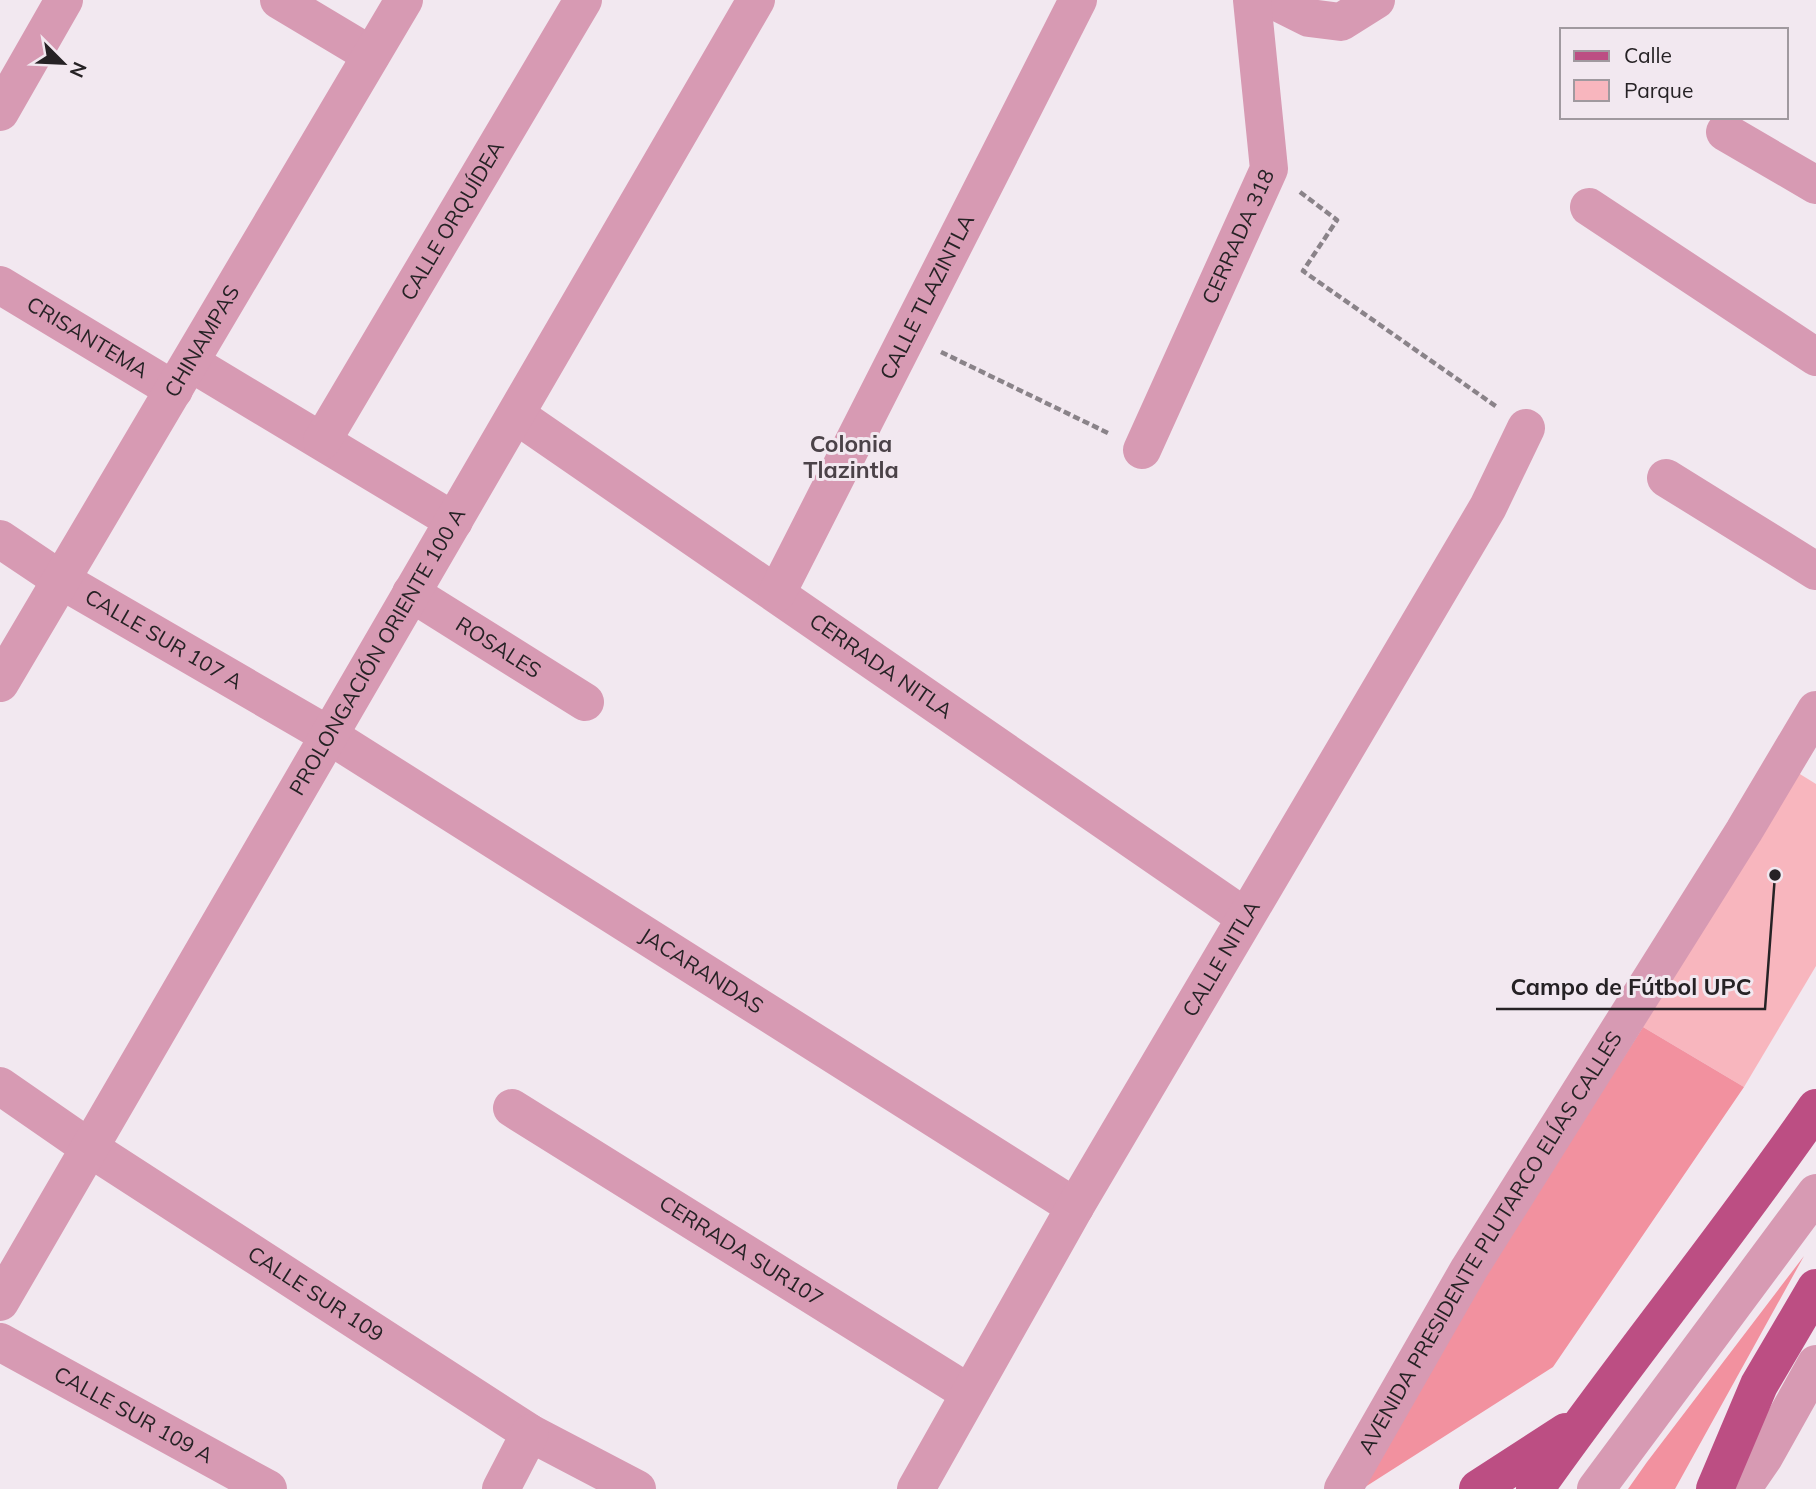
<svg xmlns="http://www.w3.org/2000/svg" width="1816" height="1489" viewBox="0 0 1816 1489" font-family="Mulish,sans-serif">
<style>
.green{fill:#f8b6be}
.forest{fill:#f2919f}
.lines{fill:none;stroke-linecap:round;stroke-linejoin:round}
.path{stroke:#8a8389;stroke-width:4.5;stroke-dasharray:7 3.5;stroke-linecap:butt}
.minor{stroke:#d79ab3;stroke-width:38}
.major{stroke:#bc4e83;stroke-width:38}
.labels{text-anchor:middle;stroke-width:6;stroke-linejoin:round;paint-order:stroke}
.street-label{font-size:21px;fill:#262225;stroke:#f2e8f0}
.neighbourhood-label{font-size:23px;font-weight:bold;fill:#4b4248;stroke:#f2e8f0}
.leader{fill:none;stroke:#262225;stroke-width:2.5}
.callout-dot{fill:#262225;stroke:#f2e8f0;stroke-width:2.5}
.callout-label{font-size:23px;text-anchor:middle;font-weight:bold;fill:#262225;stroke:#f2e8f0;stroke-width:6;stroke-linejoin:round;paint-order:stroke}
</style>
<rect width="100%" height="100%" fill="#f2e8f0"/>
<!-- green -->
<path class="green" d="M1795 771 1816 784V966L1744 1087 1643 1027Z"/>
<!-- forest -->
<path class="forest" d="M1643 1027 1744 1087 1553 1367 1362 1489H1348Z
M1804 1256 1675 1489H1628L1647 1462Z"/>
<g class="lines">
<!-- path -->
<path class="path" d="M1300 192 1337 220 1303 271 1497 407
M941 352 1110 434"/>
<!-- minor -->
<g class="minor">
<path d="M279 0 371 55"/>
<path d="M1273 0 1309 18 1341 22 1376 0"/>
<path d="M0 112 64 0"/>
<path d="M1725 132 1816 185"/>
<path d="M1589 207 1816 357"/>
<path id="s1" d="M0 285 174 390"/>
<path d="M191 363 454 521"/>
<path id="s2" d="M516 415 1245 917"/>
<path id="s3" d="M322 441 583 0"/>
<path id="s4" d="M1142 450 1269 169 1252 0"/>
<path d="M1666 478 1816 571"/>
<path id="s5" d="M0 539 61 580 330 736 1075 1207"/>
<path id="s6" d="M411 593 585 702"/>
<path id="s7" d="M777 593 1078 0"/>
<path id="s8" d="M0 683 404 0"/>
<path id="s9" d="M0 1086 91 1149 530 1433 637 1489"/>
<path id="s10" d="M512 1108 969 1393"/>
<path id="s11" d="M0 1302 756 0"/>
<path id="s12" d="M0 1342 268 1489"/>
<path d="M501 1489 530 1433"/>
<path id="s13" d="M916 1489 1075 1207 1488 507 1526 428"/>
<path id="s14" d="M1343 1489 1469 1269 1744 831 1816 710"/>
<path d="M1596 1489 1816 1193"/>
<path d="M1742 1489 1764 1457 1816 1364"/>
</g>
<!-- major -->
<path class="major" d="M1478 1489 1566 1432
M1535 1489C1626 1360 1726 1238 1816 1108
M1715 1489 1759 1385 1816 1288"/>
</g>
<g class="labels">
<!-- street labels -->
<g class="street-label">
<text dy="7" stroke="none"><textPath href="#s3" startOffset="256">CALLE ORQUÍDEA</textPath></text>
<text dy="7" stroke="none"><textPath href="#s4" startOffset="234">CERRADA 318</textPath></text>
<text dy="7" stroke="none"><textPath href="#s7" startOffset="332">CALLE TLAZINTLA</textPath></text>
<text dy="7" stroke="none"><textPath href="#s1" startOffset="102">CRISANTEMA</textPath></text>
<text dy="7" stroke="none"><textPath href="#s8" startOffset="397">CHINAMPAS</textPath></text>
<text dy="7" stroke="none"><textPath href="#s5" startOffset="192">CALLE SUR 107 A</textPath></text>
<text dy="7" stroke="none"><textPath href="#s6" startOffset="103">ROSALES</textPath></text>
<text dy="7" stroke="none"><textPath href="#s11" startOffset="752">PROLONGACIÓN ORIENTE 100 A</textPath></text>
<text dy="7" stroke="none"><textPath href="#s2" startOffset="443">CERRADA NITLA</textPath></text>
<text dy="7" stroke="none"><textPath href="#s13" startOffset="612">CALLE NITLA</textPath></text>
<text dy="7" stroke="none"><textPath href="#s5" startOffset="824">JACARANDAS</textPath></text>
<text dy="7" stroke="none"><textPath href="#s14" startOffset="287">AVENIDA PRESIDENTE PLUTARCO ELÍAS CALLES</textPath></text>
<text dy="7" stroke="none"><textPath href="#s10" startOffset="270">CERRADA SUR107</textPath></text>
<text dy="7" stroke="none"><textPath href="#s9" startOffset="378">CALLE SUR 109</textPath></text>
<text dy="7" stroke="none"><textPath href="#s12" startOffset="152">CALLE SUR 109 A</textPath></text>
</g>
<!-- neighbourhood labels -->
<g class="neighbourhood-label">
<text x="851" y="452">Colonia<tspan x="851" dy="26">Tlazintla</tspan></text>
</g>
</g>
<!-- callouts -->
<path class="leader" d="M1775 875L1765 1009H1496"/>
<circle class="callout-dot" cx="1775" cy="875" r="7"/>
<g class="callout-label">
<text x="1631" y="995">Campo de Fútbol UPC</text>
</g>
<!-- legend -->
<rect x="1560" y="28" width="228" height="91" fill="#f2e8f0" stroke="#a0999f" stroke-width="2"/>
<rect x="1574" y="51" width="35" height="10" fill="#bc4e83" stroke="#a0999f" stroke-width="2"/>
<text x="1624" y="63" font-size="21" fill="#262225">Calle</text>
<rect x="1574" y="80" width="35" height="21" fill="#f8b6be" stroke="#a0999f" stroke-width="2"/>
<text x="1624" y="98" font-size="21" fill="#262225">Parque</text>
<!-- north arrow -->
<g transform="translate(63 63) rotate(114)" stroke="#f2e8f0" stroke-width="5" paint-order="stroke">
<path d="M0-5L12 26L0 18L-12 26Z" fill="#262225"/>
<text y="-10" font-size="19" font-weight="bold" text-anchor="middle" fill="#262225">N</text>
</g>
</svg>
